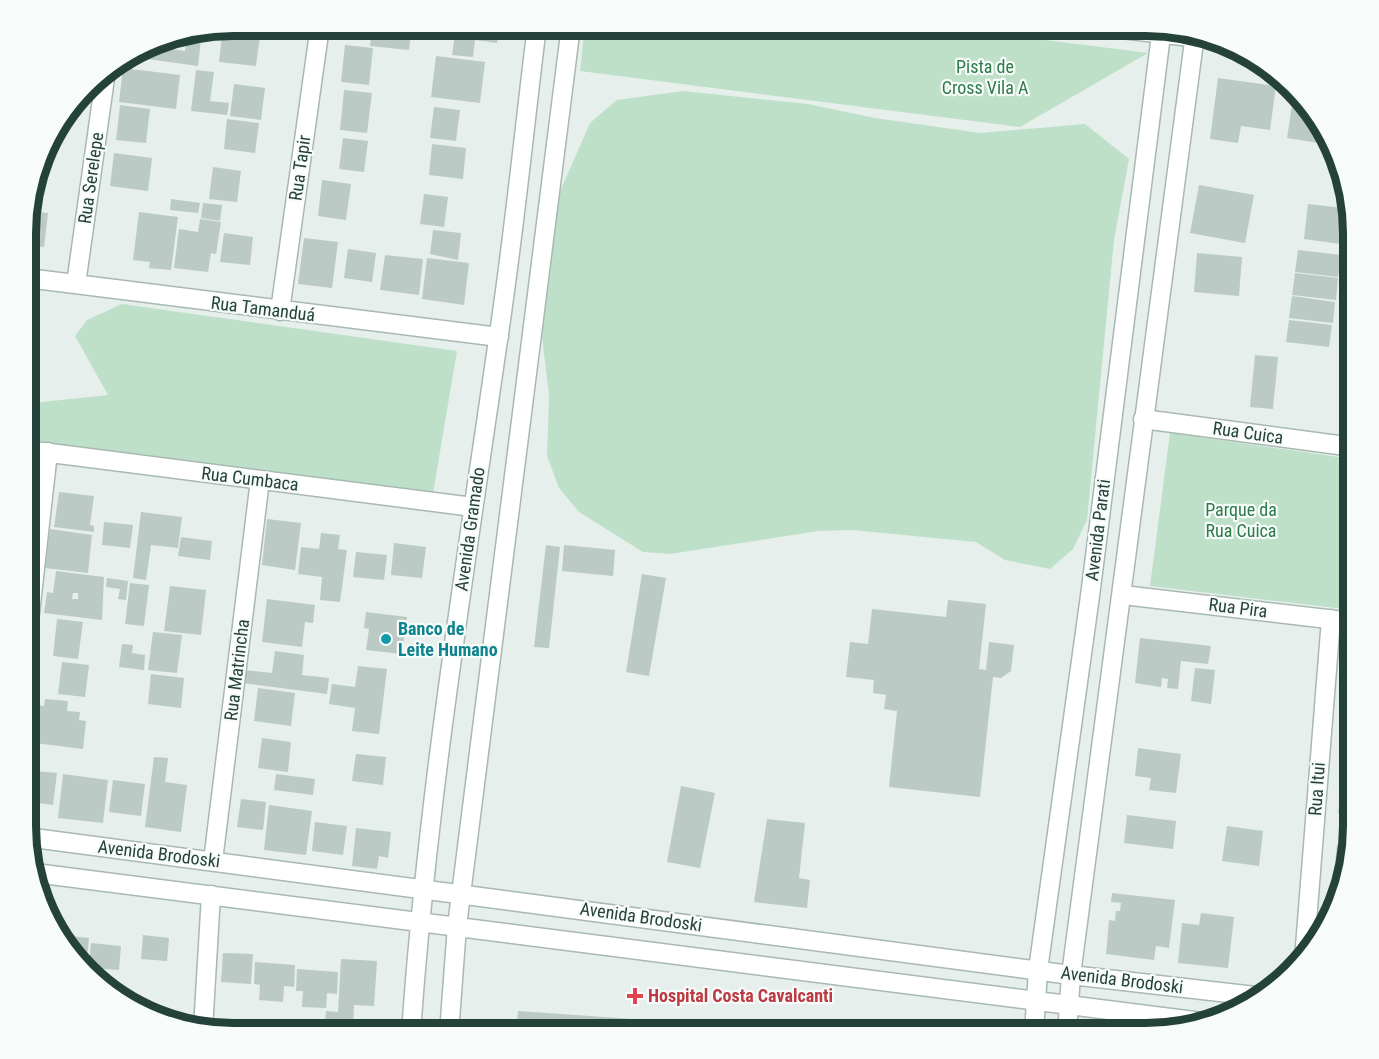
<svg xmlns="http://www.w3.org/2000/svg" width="1379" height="1059" viewBox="0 0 1379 1059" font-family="'Roboto Condensed',sans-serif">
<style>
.green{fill:#bfe0c8}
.building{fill:#bbcac4;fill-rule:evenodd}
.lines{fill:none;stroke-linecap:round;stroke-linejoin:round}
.minor-casing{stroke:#a8b8b2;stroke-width:21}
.tertiary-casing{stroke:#a8b8b2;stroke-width:21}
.minor{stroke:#fff;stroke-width:18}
.tertiary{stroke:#fff;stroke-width:18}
.culture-dot{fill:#0f9aa8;stroke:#f7fbf9;stroke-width:2}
.health-dot{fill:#e0444e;stroke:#f7fbf9;stroke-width:2}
.labels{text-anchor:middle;stroke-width:4.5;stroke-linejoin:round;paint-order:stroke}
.park-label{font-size:18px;fill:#2d7a4b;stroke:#f7fbf9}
.street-label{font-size:18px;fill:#24423a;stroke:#f7fbf9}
.culture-label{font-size:18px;font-weight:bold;fill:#0d838f;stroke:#f7fbf9;text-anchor:start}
.health-label{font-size:18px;font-weight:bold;fill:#be3a42;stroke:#f7fbf9;text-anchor:start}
.rim{fill:none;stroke:#24423a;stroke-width:8}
</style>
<rect width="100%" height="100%" fill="#e6efeb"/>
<!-- green -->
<path class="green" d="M585 26H935L1148 53 1020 127 580 71Z
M683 91 808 104 875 118 980 133 1085 124 1129 159 1114 240 1087 520 1073 549 1050 569 1005 560 976 542 852 530 818 531 670 554 643 552 579 512 559 488 547 456 549 395 541 329 554 222 561 189 590 123 617 100Z
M122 304 457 351 433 493 27 441V399L33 403 108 395 75 336 87 320Z
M1170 433 1353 459V610L1150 586Z"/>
<!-- building -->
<path class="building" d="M233 26 261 29 256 66 219 62 223 27Z
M372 26H387V29L372 28Z
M435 26H451V29Z
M456 26H500L497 43 475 40 473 57 452 55Z
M372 30 411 34 409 50 370 46Z
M172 36 171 49 185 51 187 37 201 39 198 66 140 58 141 51Z
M345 45 373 48 369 85 341 82Z
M436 56 485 62 480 103 431 97Z
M123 68 180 75 176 109 119 102Z
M196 70 214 72 210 101 229 103 227 115 191 111Z
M1218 78 1276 86 1270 130 1241 126 1238 143 1210 139Z
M234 84 265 88 261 120 230 116Z
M344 90 372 93 367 133 340 130Z
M1294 92 1313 119 1332 145 1287 138Z
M120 105 150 109 146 143 116 140Z
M434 107 460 110 456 141 430 138Z
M227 119 259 123 255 153 224 149Z
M343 138 368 141 364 172 339 169Z
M432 144 466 148 463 179 429 175Z
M114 153 152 158 148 191 110 186Z
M213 167 241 171 237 202 209 199Z
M322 180 351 184 346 220 318 216Z
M1199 185 1254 195 1245 243 1190 233Z
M424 194 448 197 444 227 420 224Z
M171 199 200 203 198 213 170 210Z
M203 203 222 205 220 221 201 218Z
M1308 204 1344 208 1340 244 1304 239Z
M27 211 48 213 44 247 27 245Z
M139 212 178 217 171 270 149 268 150 262 133 260Z
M200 219 221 222 216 254 211 253 208 272 174 268 179 229 198 232Z
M433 230 461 233 458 260 430 254Z
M224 233 253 237 250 265 220 262Z
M304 238 338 242 332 288 298 284Z
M348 249 376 253 372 282 344 278Z
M1298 250 1341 255 1338 277 1295 272Z
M1197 253 1242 257 1239 296 1194 292Z
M385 255 423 259 419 295 380 290Z
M427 258 469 263 464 305 422 299Z
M1295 273 1338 278 1336 300 1292 295Z
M1292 296 1335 302 1333 323 1289 318Z
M1289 320 1332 325 1329 347 1286 342Z
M1255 355 1278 357 1273 409 1250 407Z
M59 492 94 496 90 525 94 526V532L54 527Z
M141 512 182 517 178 548 151 545 146 580 133 578Z
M267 519 301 523 295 570 262 565Z
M104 522 133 525 130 548 102 545Z
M50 529 92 535 88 573 45 568Z
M321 533 340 535 338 549 347 550 340 602 320 600 322 577 298 574 301 547 319 549Z
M181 537 212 541 210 560 178 556Z
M394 543 426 547 422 578 391 575Z
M546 545 560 547 549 648 534 647Z
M564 545 615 550 613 576 562 571Z
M356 552 387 555 384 580 353 577Z
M56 571 104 577 102 620 44 613 47 592 53 593ZM73 593H78V599H72Z
M642 574 666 578 649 676 626 672Z
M107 578 128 581 126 600 118 599 120 589 106 587Z
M130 583 149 585 144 626 125 624Z
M170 586 206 590 201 635 164 631Z
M267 599 315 605 313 623 305 622 302 647 262 642Z
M948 600 986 604 979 669 986 670 989 642 1014 645 1011 671 1001 678 993 677 980 797 889 787 897 711 884 709 886 695 873 693 874 680 846 677 850 642 868 644 872 609 946 617Z
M366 612 407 617 402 654 366 650 369 629 364 628Z
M57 619 83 622 78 659 53 656Z
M153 632 182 635 177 673 148 670Z
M1140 638 1211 646 1208 664 1181 661 1178 689 1167 688 1168 679 1162 678 1161 687 1135 683Z
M122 644 133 645 132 653 145 655 144 670 119 667Z
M275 651 304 655 302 675 329 678 327 694 242 683 244 670 272 673Z
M62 662 89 665 85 697 58 694Z
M358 666 387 669 379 734 352 731 355 708 329 704 332 684 355 687Z
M1195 668 1215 670 1211 704 1191 701Z
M151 674 184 678 181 708 148 704Z
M258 688 295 693 291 726 254 721Z
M45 699 68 701 67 711 80 712 79 720 86 721 83 749 26 742V723L35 725 36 713H33V709L37 710 38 705 44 706Z
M262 738 291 742 288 772 258 768Z
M1138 748 1181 754 1176 793 1149 790 1151 778 1135 776Z
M356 754 386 757 383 785 352 781Z
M154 757 168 758 165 782 187 785 181 832 145 827Z
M34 771 57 773 53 805 31 802Z
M63 774 108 780 103 823 58 818Z
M276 774 315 779 313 795 274 790Z
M113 780 145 784 141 816 109 812Z
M681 786 715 793 700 868 667 862Z
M1341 790 1353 791V815L1338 813Z
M241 799 266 802 263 830 237 827Z
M269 805 312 811 306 855 264 850Z
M1127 815 1176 821 1173 849 1124 843Z
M767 819 805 823 799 878 810 880 807 908 754 902Z
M315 822 347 826 343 855 312 851Z
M1227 826 1263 831 1259 866 1222 861Z
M356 828 391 832 388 858 379 856 377 869 352 866Z
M1337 844 1352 846 1345 875 1334 874Z
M1112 893 1175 900 1169 948 1156 946 1154 960 1106 954 1109 920 1115 921 1116 911H1120L1121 903 1111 902Z
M1201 913 1234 917 1228 968 1178 963 1182 923 1199 925Z
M61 935 89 938 86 969 63 938Z
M143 935 169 938 167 961 141 959Z
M91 943 121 946 119 970 89 968Z
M223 953 253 954 251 984 221 982Z
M341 959 377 961 374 1006 354 1005 353 1033H324L326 1011 338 1012Z
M255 962 295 965 294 987 284 986 283 1002 259 1000 260 985 254 984Z
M297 969 338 972 337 994 327 993 326 1008 302 1007 303 991H296Z
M131 1003 142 1004V1010L139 1009Z
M518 1011 718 1025V1033H516Z"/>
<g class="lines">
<defs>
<path id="minor" d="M27 278 499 337
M76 284 106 71
M280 311 320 26
M1143 419 1353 447
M27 450 473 507
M1123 595 1353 622
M26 649 48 452
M213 861 260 480
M1304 959 1331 619
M203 1029 211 895"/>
<path id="tertiary" d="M1096 26 1225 41
M26 837 1071 975 1255 996
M35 873 1202 1022
M411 1033C427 801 465 570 498 340 514 235 524 130 537 26
M449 1033 457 926 571 26
M1034 1033 1038 970 1090 596 1162 27
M1067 1033 1071 975 1195 34"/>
</defs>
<!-- minor casing -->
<use href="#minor" class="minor-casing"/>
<!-- tertiary casing -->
<use href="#tertiary" class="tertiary-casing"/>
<!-- minor -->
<use href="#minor" class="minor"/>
<!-- tertiary -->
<use href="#tertiary" class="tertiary"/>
</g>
<!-- markers -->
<circle class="culture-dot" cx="386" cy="639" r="6"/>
<path class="health-dot" d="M632 987h6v6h6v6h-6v6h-6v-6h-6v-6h6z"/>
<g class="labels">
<!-- park labels -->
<g class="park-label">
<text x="985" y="73">Pista de<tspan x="985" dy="21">Cross Vila A</tspan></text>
<text x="1241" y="516">Parque da<tspan x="1241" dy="21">Rua Cuica</tspan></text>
</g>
<!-- street labels -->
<g class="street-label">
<text transform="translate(300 168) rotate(-82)" y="6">Rua Tapir</text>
<text transform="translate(91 178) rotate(-82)" y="6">Rua Serelepe</text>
<text transform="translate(263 309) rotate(7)" y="6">Rua Tamanduá</text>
<text transform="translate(1248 433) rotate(8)" y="6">Rua Cuica</text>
<text transform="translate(250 479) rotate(7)" y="6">Rua Cumbaca</text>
<text transform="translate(470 529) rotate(-82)" y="6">Avenida Gramado</text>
<text transform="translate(1098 530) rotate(-83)" y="6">Avenida Parati</text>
<text transform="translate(1238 608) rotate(7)" y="6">Rua Pira</text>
<text transform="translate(237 670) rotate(-83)" y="6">Rua Matrincha</text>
<text transform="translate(1317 789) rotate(-86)" y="6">Rua Itui</text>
<text transform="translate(159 854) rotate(7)" y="6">Avenida Brodoski</text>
<text transform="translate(641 917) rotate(8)" y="6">Avenida Brodoski</text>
<text transform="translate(1122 980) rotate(7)" y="6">Avenida Brodoski</text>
</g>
<!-- culture labels -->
<g class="culture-label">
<text x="398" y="635">Banco de<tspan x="398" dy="21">Leite Humano</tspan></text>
</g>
<!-- health labels -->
<g class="health-label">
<text x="648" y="1002">Hospital Costa Cavalcanti</text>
</g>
</g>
<!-- crop -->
<path d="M0 0H1379V1059H0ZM233 36H1146A197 197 0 0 1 1343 233V826A197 197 0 0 1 1146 1023H233A197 197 0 0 1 36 826V233A197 197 0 0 1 233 36Z" fill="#f7fbf9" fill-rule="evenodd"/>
<path class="rim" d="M233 36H1146A197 197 0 0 1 1343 233V826A197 197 0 0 1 1146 1023H233A197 197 0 0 1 36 826V233A197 197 0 0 1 233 36Z"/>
</svg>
